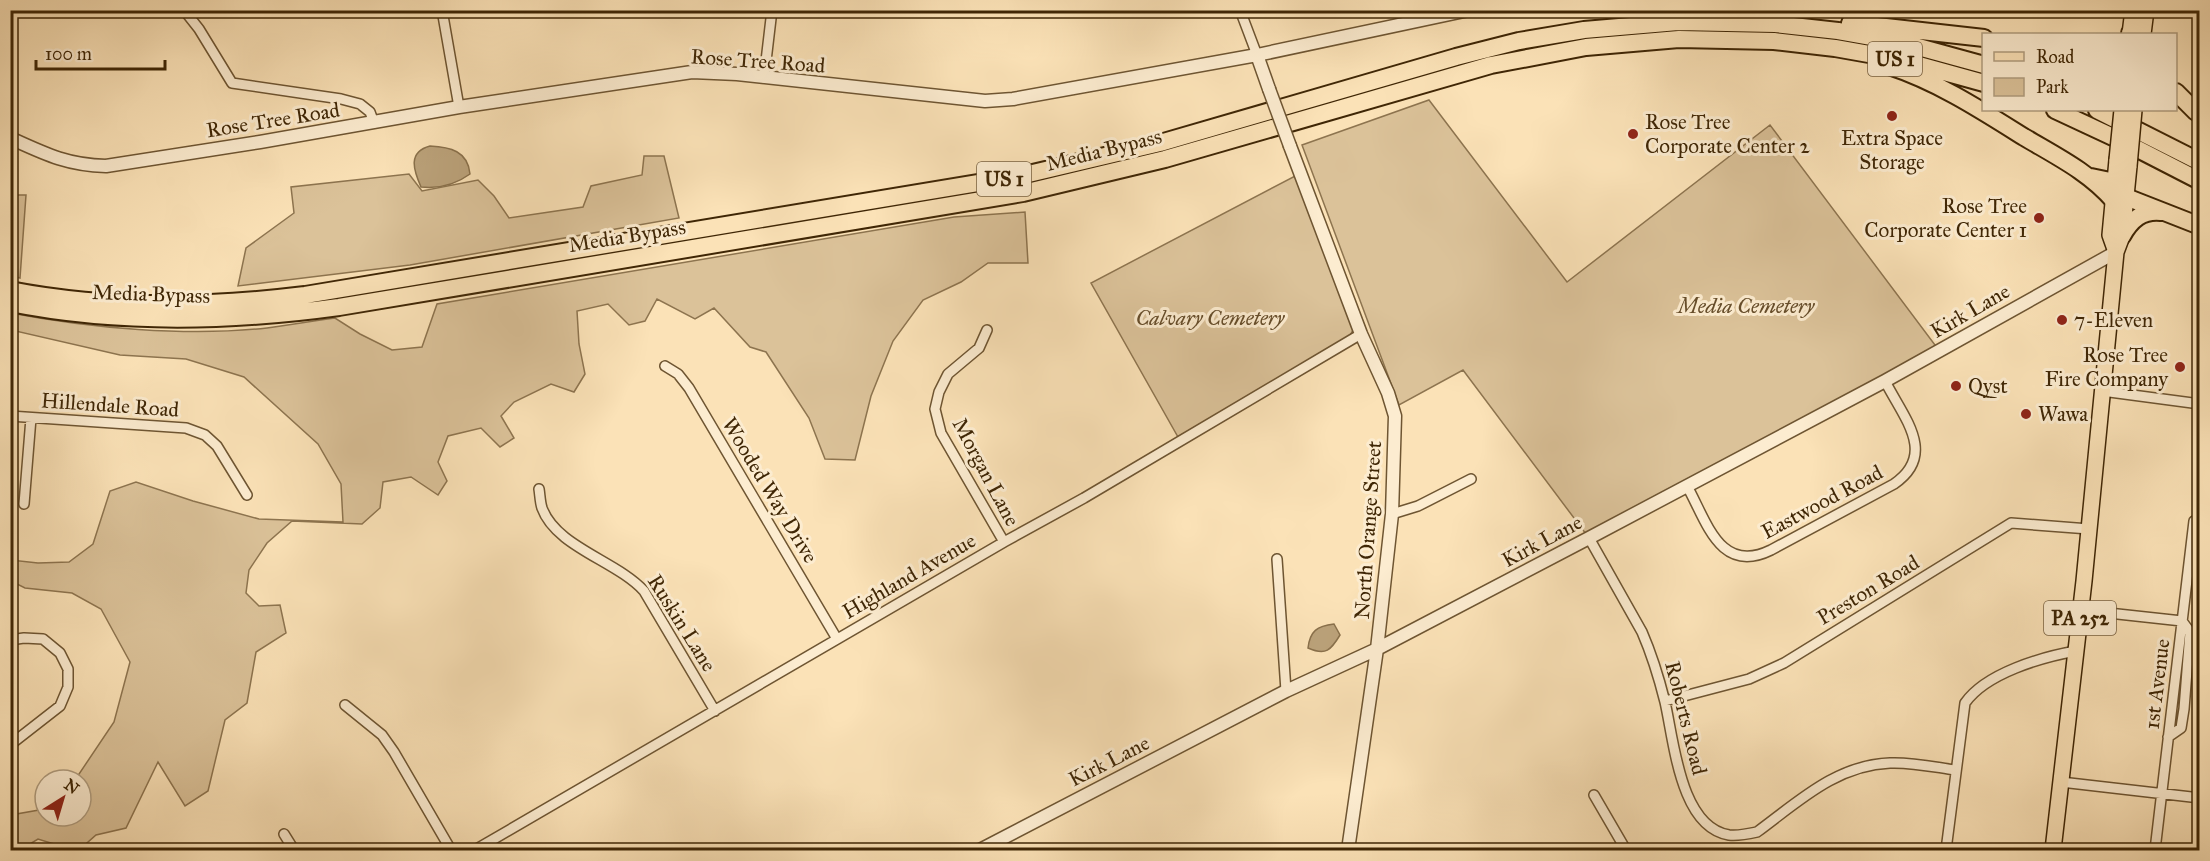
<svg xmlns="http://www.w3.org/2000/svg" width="2210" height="861" viewBox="0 0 2210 861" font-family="'IM FELL Great Primer',serif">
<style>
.green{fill:#dbc299;stroke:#8d744f;stroke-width:1.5}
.water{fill:#bba27a;stroke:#89704b;stroke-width:1.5}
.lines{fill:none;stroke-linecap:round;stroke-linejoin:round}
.minor-casing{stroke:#6e5532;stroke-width:12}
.tertiary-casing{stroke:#6e5532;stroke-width:15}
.primary-casing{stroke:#3f2605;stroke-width:18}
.motorway-casing{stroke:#3f2605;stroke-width:20}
.minor{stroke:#fcecd0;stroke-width:9}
.tertiary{stroke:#fcecd0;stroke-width:12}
.primary{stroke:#fbe2b7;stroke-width:15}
.motorway{stroke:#fbe2b7;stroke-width:16}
.tertiary-bridge-casing{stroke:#6e5532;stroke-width:15;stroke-linecap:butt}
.primary-bridge-casing{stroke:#3f2605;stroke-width:18;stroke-linecap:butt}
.tertiary-bridge{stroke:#fcecd0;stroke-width:12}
.primary-bridge{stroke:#fbe2b7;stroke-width:15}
.poi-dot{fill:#8f2418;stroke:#fcecd0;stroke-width:2}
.labels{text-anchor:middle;stroke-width:6;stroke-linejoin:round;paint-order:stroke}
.shield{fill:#fcecd0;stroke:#786142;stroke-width:1.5}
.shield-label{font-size:20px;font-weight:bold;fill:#3f2605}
.street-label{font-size:21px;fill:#3f2605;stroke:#fcecd0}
.poi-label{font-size:21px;fill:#3f2605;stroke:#fcecd0;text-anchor:start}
.park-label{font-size:21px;font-style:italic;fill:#664d2a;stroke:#fcecd0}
</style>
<rect width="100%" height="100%" fill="#fbe2b7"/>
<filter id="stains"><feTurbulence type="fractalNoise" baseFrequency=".00333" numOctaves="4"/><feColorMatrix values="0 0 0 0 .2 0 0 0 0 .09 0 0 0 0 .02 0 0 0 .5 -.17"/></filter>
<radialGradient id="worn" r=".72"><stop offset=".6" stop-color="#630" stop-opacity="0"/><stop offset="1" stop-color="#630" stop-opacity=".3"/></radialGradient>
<!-- green -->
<path class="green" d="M1429 100 1567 282 1770 125 1938 349 1586 534 1463 370 1399 405 1302 145Z
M644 156H664L679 218 410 265 238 286 246 248 294 213 291 187 409 174 422 191 478 180 494 196 509 218 583 207 591 186 642 175Z
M1297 175 1353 330 1349 337 1178 437 1091 283Z
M10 195H26L20 278 11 276Z
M1025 212 1028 263H988L961 282 923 300 893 341 871 396 855 460 825 459 809 418 766 352 750 347 714 308 695 319 657 299 645 321 629 325 608 304 577 311 579 344 585 374 574 392 551 384 514 402 501 416 514 438 500 447 481 428 448 436 438 462 447 481 438 495 411 477 383 482 380 508 362 524 292 521 267 543 249 570 246 593 259 606 280 605 286 633 256 652 247 703 225 720 208 791 185 806 158 762 126 828 96 835 79 850H61L57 845 38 839 20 850H11V815L39 810 45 807V816H81V780H75L114 722 130 662 101 609 72 593 25 588 11 581V560L38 563 69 562 93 544 110 491 136 482 193 501 259 519 343 522 341 484 318 444 244 377 186 359 120 355 11 330V313C89 328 187 337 267 328 290 325 313 321 335 318L360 334 392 350 422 347 437 304 954 217Z"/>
<!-- water -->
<path class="water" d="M430 146C450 147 468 151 470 174 455 185 440 189 421 187 413 169 408 152 430 146Z
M1334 624 1340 635C1331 650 1326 656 1308 648 1310 631 1317 626 1334 624Z"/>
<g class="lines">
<defs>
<path id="minor" d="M184 10 199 29 232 83 341 99 360 104 370 112 374 123
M442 10 459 107
M1240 10 1257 55
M764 78 772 10
M987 330 979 348 948 374 939 392 935 409 941 433 1004 542
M665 366 678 374 689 388 837 639
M2102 391 2200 404
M10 416 186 428 205 435 217 446 247 495
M1687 486C1707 522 1720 575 1771 550L1894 484C1938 454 1903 417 1885 381
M539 489C540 495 540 502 542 508 556 547 617 561 644 591L715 711
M24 504 31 418
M1392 514 1418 506 1471 479
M1589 538 1642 632C1652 655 1659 678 1665 702 1674 741 1680 827 1729 835 1738 836 1748 834 1757 832 1798 802 1836 765 1890 763 1912 762 1934 767 1955 770
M1277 559 1286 691
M2081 610 2182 621
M10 640 24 638 43 639 60 653 68 669V687L60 706 10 745
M1665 701 1749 679 1784 663 2011 523 2089 529
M345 705 382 735 394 752 451 850
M2168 737 2181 728 2184 709 2190 632 2182 621
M2061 782 2200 798
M1594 795 1626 850
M284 834 294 850
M475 850 1004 542 1084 498 1361 334
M1946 850 1965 703C1986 673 2042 657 2076 651
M2155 850 2194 521 2200 522"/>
<path id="tertiary" d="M1257 55 1269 89
M10 138C45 154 67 165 106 166L260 142 459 107 692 72 737 74 985 101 1013 99 1257 55 1469 10
M1290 146 1361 334 1388 393 1395 416 1392 514 1377 649 1348 850
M980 850 1286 691 1377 649 1589 538 1885 381 2116 252"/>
<path id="primary" d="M2130 34 2133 10
M2143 34 2146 10
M2116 252 2110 235 2117 160
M2053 850 2084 581 2116 252 2122 236 2129 166"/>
<path id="motorway" d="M1850 23 1984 38
M2130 34V33
M1889 66C1938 82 1981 110 2024 137 2056 156 2089 172 2114 201
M2176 92 2196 112
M2055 110 2130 145 2200 181
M2097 110 2200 162
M2091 177 2115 182 2126 197 2200 226
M2122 236C2131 220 2142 210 2161 212
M10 290C107 309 207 307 305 295L1020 176 1160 143 1456 57 1519 41 1584 30 1678 22 1775 24 1838 31 1900 42 1984 65
M10 303C120 325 230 322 339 307L1023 193 1165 159 1491 65 1586 47 1679 39 1774 41 1835 48 1897 59 1984 83"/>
</defs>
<!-- minor casing -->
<use href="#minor" class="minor-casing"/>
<!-- tertiary casing -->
<use href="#tertiary" class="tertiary-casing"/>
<!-- primary casing -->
<use href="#primary" class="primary-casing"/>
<!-- motorway casing -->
<use href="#motorway" class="motorway-casing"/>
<!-- minor -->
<use href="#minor" class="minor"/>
<!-- tertiary -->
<use href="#tertiary" class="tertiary"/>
<!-- primary -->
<use href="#primary" class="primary"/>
<!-- motorway -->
<use href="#motorway" class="motorway"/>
<defs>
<path id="tertiary-bridge" d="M1269 89 1290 146"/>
<path id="primary-bridge" d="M2117 160 2122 110
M2129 166 2134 110"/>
</defs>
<!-- tertiary-bridge casing -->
<use href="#tertiary-bridge" class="tertiary-bridge-casing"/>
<!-- primary-bridge casing -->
<use href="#primary-bridge" class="primary-bridge-casing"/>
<!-- tertiary-bridge -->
<use href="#tertiary-bridge" class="tertiary-bridge"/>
<!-- primary-bridge -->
<use href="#primary-bridge" class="primary-bridge"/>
</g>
<!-- markers -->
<g class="poi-dot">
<circle cx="1892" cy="116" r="6"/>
<circle cx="1633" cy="134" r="6"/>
<circle cx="2039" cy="218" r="6"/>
<circle cx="2062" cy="320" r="6"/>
<circle cx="2180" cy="367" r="6"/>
<circle cx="1956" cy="386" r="6"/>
<circle cx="2026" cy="414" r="6"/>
</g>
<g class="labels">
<!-- shield labels -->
<g class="shield">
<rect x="1868" y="42" width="54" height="34" rx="4.5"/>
<rect x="977" y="162" width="54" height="34" rx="4.5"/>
<rect x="2044" y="601" width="72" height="34" rx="4.5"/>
</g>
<g class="shield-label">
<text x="1895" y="66">US 1</text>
<text x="1004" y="186">US 1</text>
<text x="2080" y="625">PA 252</text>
</g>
<!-- street labels -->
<g class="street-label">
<text transform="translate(758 61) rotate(4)" y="7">Rose Tree Road</text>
<text transform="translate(273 120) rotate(-9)" y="7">Rose Tree Road</text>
<text transform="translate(1104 150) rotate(-14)" y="7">Media Bypass</text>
<text transform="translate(627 236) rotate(-9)" y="7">Media Bypass</text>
<text transform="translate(151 294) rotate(2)" y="7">Media Bypass</text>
<text transform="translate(1970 311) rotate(-30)" y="7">Kirk Lane</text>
<text transform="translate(110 405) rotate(4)" y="7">Hillendale Road</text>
<text transform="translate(986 472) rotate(62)" y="7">Morgan Lane</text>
<text transform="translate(770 490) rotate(59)" y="7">Wooded Way Drive</text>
<text transform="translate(1822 502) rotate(-28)" y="7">Eastwood Road</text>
<text transform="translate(1368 530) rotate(-86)" y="7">North Orange Street</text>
<text transform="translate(1542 541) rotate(-28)" y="7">Kirk Lane</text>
<text transform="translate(909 576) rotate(-30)" y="7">Highland Avenue</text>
<text transform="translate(1868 590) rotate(-31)" y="7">Preston Road</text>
<text transform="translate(682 623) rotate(58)" y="7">Ruskin Lane</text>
<text transform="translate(2157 684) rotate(-83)" y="7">1st Avenue</text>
<text transform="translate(1686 718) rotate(76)" y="7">Roberts Road</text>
<text transform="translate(1109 761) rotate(-27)" y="7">Kirk Lane</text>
</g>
<!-- poi labels -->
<g class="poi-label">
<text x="1645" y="129">Rose Tree<tspan x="1645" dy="24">Corporate Center 2</tspan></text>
<text x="1892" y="145" text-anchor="middle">Extra Space<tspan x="1892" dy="24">Storage</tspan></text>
<text x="2027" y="213" text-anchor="end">Rose Tree<tspan x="2027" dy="24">Corporate Center 1</tspan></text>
<text x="2074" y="327">7-Eleven</text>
<text x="2168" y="362" text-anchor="end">Rose Tree<tspan x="2168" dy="24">Fire Company</tspan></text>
<text x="1968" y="393">Qyst</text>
<text x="2038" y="421">Wawa</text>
</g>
<!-- park labels -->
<g class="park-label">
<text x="1746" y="313">Media Cemetery</text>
<text x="1210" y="325">Calvary Cemetery</text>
</g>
</g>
<!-- margin -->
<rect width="2210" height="861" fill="none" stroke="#fbe2b7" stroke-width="36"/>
<rect x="12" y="12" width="2186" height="837" fill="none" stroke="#3f2605" stroke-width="3"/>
<rect x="18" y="18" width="2174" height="825" fill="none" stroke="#3f2605" stroke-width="1.5"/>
<!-- legend -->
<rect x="1982" y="33" width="195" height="78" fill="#fcecd0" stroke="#b09d7f" stroke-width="1.5"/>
<rect x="1994" y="52" width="30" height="9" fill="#fbe2b7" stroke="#b09d7f" stroke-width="1.5"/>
<text x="2036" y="63" font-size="18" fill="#3f2605">Road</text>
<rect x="1994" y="78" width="30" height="18" fill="#dbc299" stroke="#b09d7f" stroke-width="1.5"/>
<text x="2036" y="93" font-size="18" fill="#3f2605">Park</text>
<!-- north arrow -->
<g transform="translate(63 798) rotate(37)"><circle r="28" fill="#fcecd0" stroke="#b09d7f" stroke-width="1.5"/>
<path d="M0-4.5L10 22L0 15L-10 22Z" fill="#8f2418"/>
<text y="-9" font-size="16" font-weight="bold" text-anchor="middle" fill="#3f2605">N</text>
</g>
<!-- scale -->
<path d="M36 60v9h129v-9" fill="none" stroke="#3f2605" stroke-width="3"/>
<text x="45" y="60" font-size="18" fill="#3f2605" stroke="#fcecd0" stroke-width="4.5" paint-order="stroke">100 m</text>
<rect width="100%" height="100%" filter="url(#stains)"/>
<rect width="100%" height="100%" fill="url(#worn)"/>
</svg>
